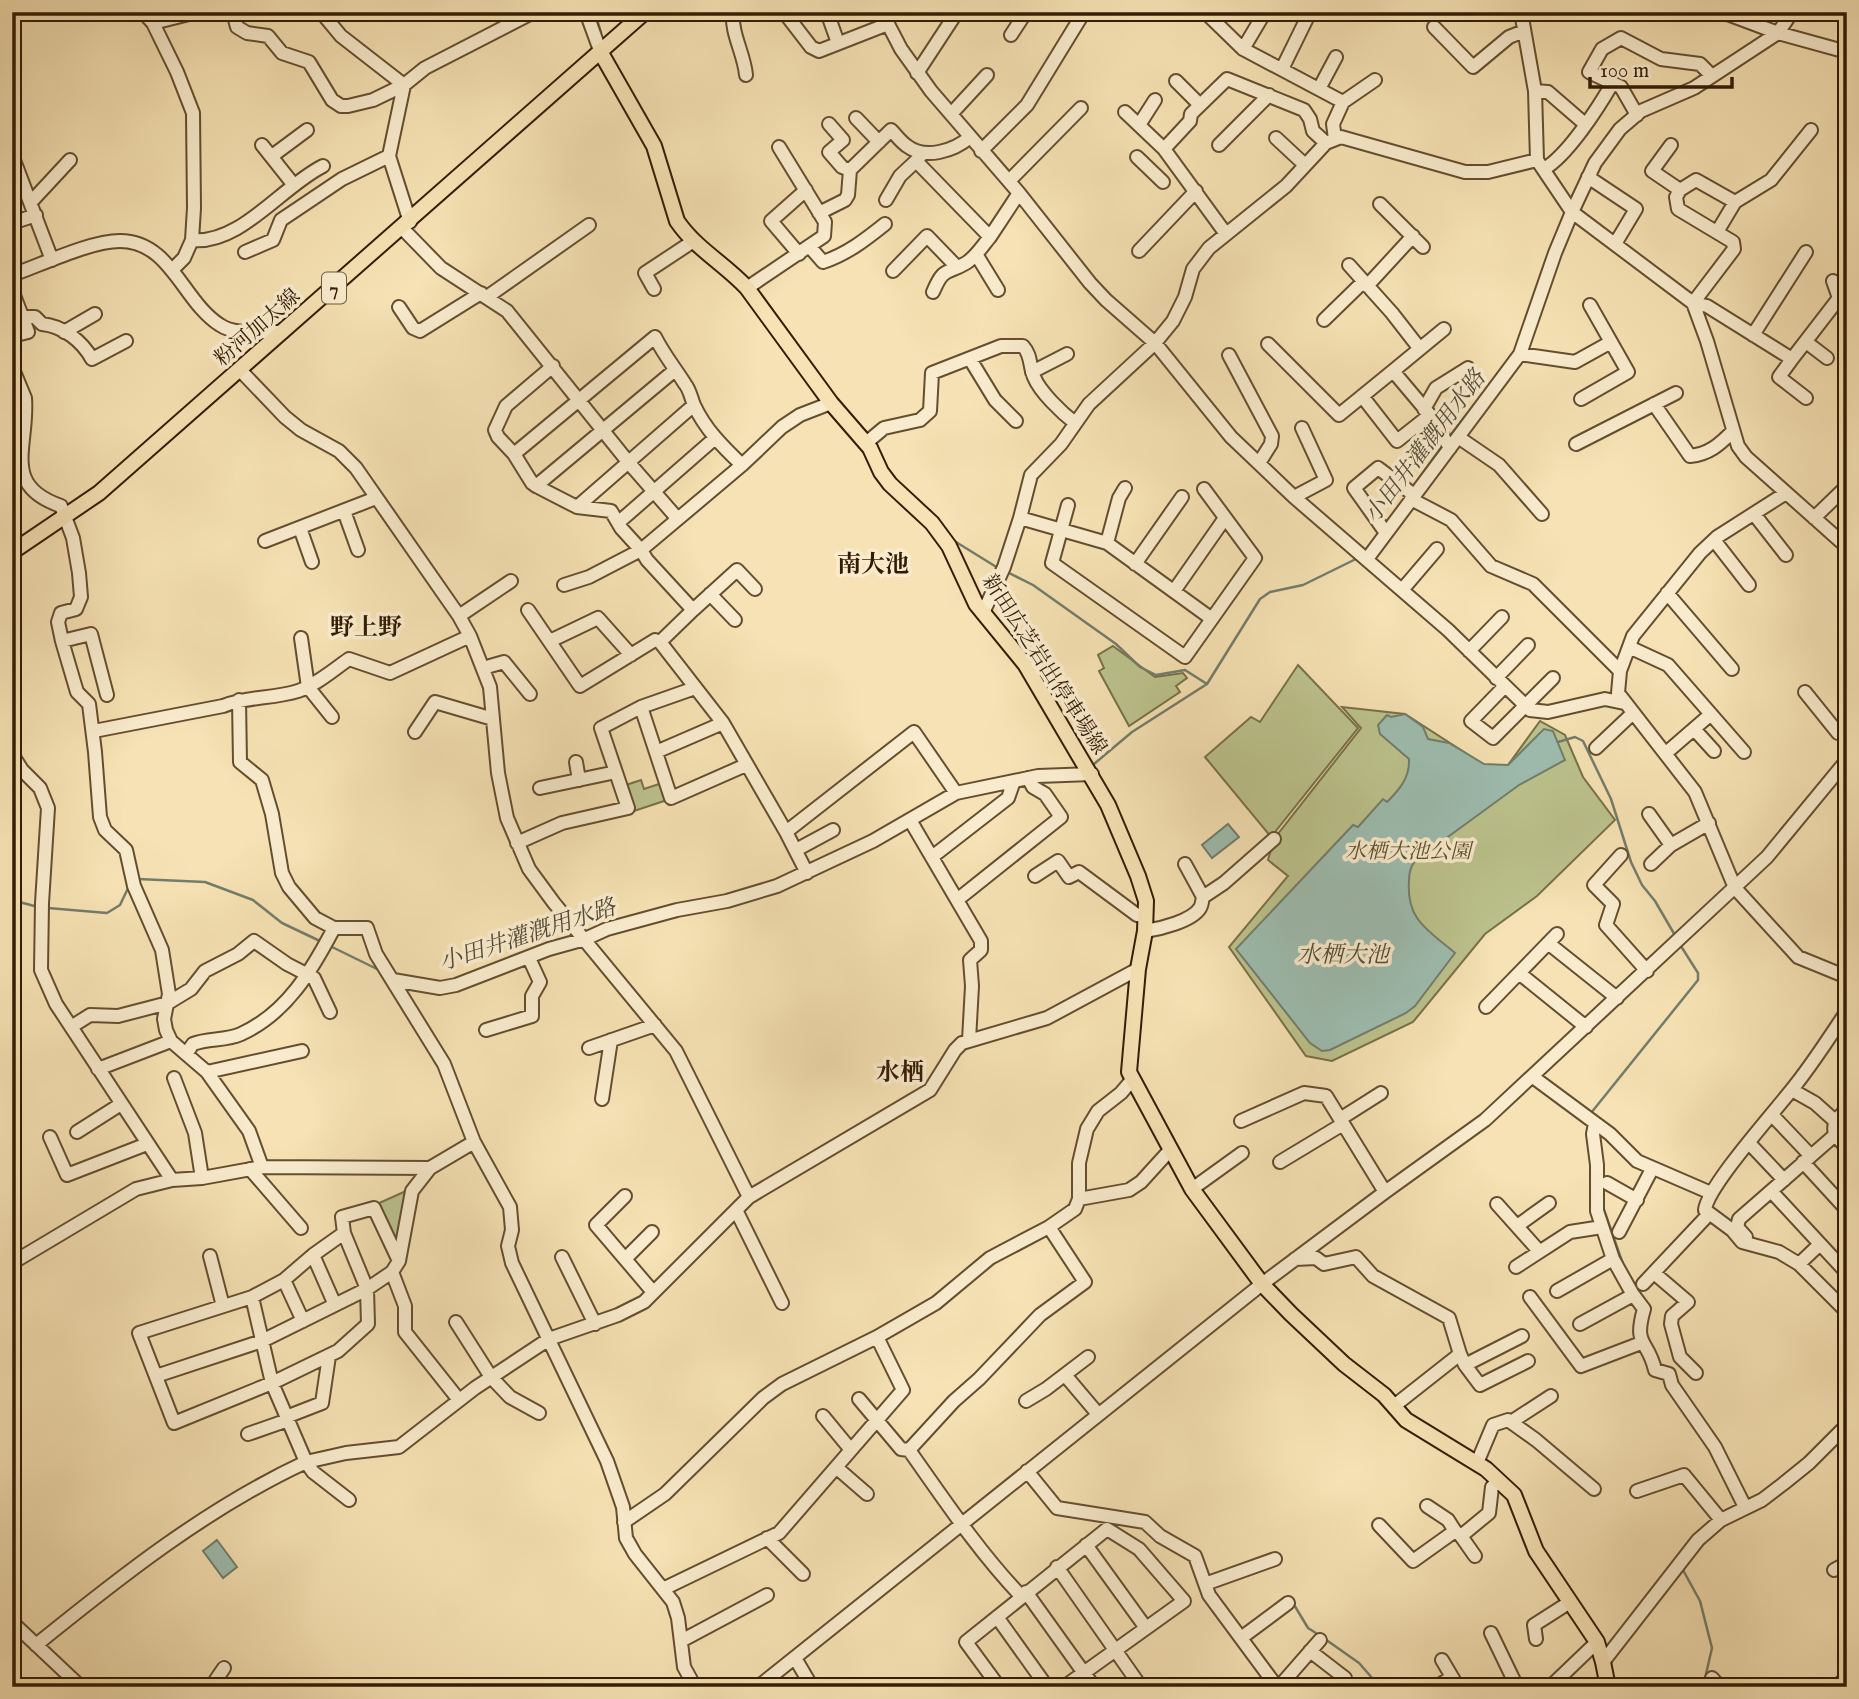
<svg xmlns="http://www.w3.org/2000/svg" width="1859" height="1699" viewBox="0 0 1859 1699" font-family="'IM FELL English','Noto Serif JP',serif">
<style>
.green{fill:#bcc38d;stroke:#787048;stroke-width:2}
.water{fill:#9dbdb0;stroke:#737d6b;stroke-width:2}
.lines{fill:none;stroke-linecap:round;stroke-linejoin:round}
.stream{stroke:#737d6b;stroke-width:2.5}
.minor-casing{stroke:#644e30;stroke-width:16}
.major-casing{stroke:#331c04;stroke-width:18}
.minor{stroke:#f9ecce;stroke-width:12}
.major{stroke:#f6e2b4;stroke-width:14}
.labels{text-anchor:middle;stroke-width:7;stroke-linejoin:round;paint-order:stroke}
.shield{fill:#f9ecce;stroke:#6e5a41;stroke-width:2}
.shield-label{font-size:19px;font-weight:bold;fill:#331c04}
.street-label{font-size:21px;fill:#331c04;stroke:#f9ecce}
.park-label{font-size:21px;font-style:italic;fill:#5c4e2d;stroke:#f9ecce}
.water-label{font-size:23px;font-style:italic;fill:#534c38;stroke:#f9ecce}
.quarter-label{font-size:24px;font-weight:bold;fill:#331c04;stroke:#f9ecce}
</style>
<rect width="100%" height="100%" fill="#f6e2b4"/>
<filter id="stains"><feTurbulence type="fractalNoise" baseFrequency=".00286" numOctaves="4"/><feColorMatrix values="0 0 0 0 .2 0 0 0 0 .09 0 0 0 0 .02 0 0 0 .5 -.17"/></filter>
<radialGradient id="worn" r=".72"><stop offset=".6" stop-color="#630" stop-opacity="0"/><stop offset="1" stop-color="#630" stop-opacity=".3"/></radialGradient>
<!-- green -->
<path class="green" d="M1113 646 1155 677 1183 673 1187 678 1176 686 1180 692 1129 726 1099 671 1104 668 1098 655Z
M1298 665 1358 728 1271 837 1205 757 1251 717 1260 722Z
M1342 707 1405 714 1484 765H1508L1540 721 1565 735 1583 777 1615 820 1537 896 1485 934 1413 1022 1332 1061 1306 1056 1229 947 1288 876 1268 860 1274 839 1361 728Z
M641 780 644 789 662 783 667 800 634 811 626 785Z
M406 1191 398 1251 377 1204Z"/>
<!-- water -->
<path class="water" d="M1405 714 1423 727 1428 739 1449 743 1484 764 1508 765 1544 729 1553 731 1565 760 1519 785 1415 861C1410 867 1409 873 1409 881 1406 920 1428 930 1455 953L1415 1006 1406 1013 1330 1050 1322 1051 1310 1043 1236 949 1353 825 1358 827 1383 799 1387 802C1399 790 1410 778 1409 759L1380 734 1378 725 1387 715 1391 717Z
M1228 824 1239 837 1212 858 1202 845Z
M217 1540 237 1567 223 1578 203 1551Z"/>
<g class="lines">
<!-- stream -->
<path class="stream" d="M595 12 601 33
M1570 200 1585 171
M1556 235 1566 209
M1449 437 1477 401
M1412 488 1443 445
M956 542 998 568
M1007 572 1033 585 1116 644 1140 667 1156 675 1185 670 1207 684
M1558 742 1575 737 1583 741 1611 799 1631 862 1642 885 1655 901 1676 937
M1094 764 1132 732 1207 684 1260 599 1270 592 1303 585 1360 557
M1005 777 1029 772
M138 879 205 882 253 900 282 923 322 942
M12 900 38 907
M48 908 107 913 120 905 130 884
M328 945 379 970
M1591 1113 1698 980V973L1679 943
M1598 1131 1602 1156
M1602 1204 1624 1267
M1654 1350 1661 1366
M1686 1565 1683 1570 1700 1601 1712 1648 1703 1687
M1293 1603 1308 1628 1319 1635
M1325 1639 1359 1663 1380 1687
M1827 1687 1847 1667"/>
<defs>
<path id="minor" d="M143 12 153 23 197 12
M233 12 237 27 247 33 268 36 282 53 309 62 332 100 341 106H348L373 100 404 85 425 68 534 12
M321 12 341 36 404 85 389 156 410 222
M586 12 601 53
M733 12C731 34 744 53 746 75
M784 12 811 47 819 51 888 24
M827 12 838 43
M876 12 888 24 901 49 931 91 1019 193 1090 283 1106 300 1155 343 1231 437 1294 497 1448 630 1530 710 1548 712 1605 699 1624 703
M1205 12 1243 49 1343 102 1333 124 1335 139
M1521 12 1535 91 1537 160 1572 212 1693 303 1707 341 1738 446 1746 457 1847 547
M1722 12 1778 33 1847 52
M153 23 177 72 193 113 194 208 192 240 184 258 173 269
M1434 27 1473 67 1509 37 1524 31
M1011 35 1026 12
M1243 49 1265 12
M1282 69 1310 12
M917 73 957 12
M1176 81 1200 105
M1320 87 1336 57
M1535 91 1548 92 1585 124
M1343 102 1375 80
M1125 112 1164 149 1226 234
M952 113 987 75
M1637 115 1621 87 1589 72 1602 49 1621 38 1661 59 1700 64 1712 76
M856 118 879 142
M829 124 843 140 829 152 842 167 850 170
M1139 125 1155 100
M1276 138 1305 165
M262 145 293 184
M1219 145 1269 95
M1671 145 1652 171 1680 190 1676 197 1678 209 1733 242 1734 249 1693 303 1707 306 1792 359 1839 298 1847 306
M1164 149 1190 121 1191 114 1227 79 1304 110 1310 119 1313 131 1326 143
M981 151 1027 105 1084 12
M923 153 916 161 990 237 1019 193
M12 155 52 260
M272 156 307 130
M1137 157 1163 182
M1544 169C1568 155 1598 108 1612 84
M1588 177 1636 209 1615 244
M1009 181 1081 108
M1680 190 1696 180 1735 202
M886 200 900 176 916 161
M31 202 70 160
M1380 204 1423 247
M819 213 845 200 848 195 850 170 891 130C896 135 901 142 907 146 925 160 954 151 970 137
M12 223 36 215
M402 228 441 268 507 311 629 463 677 518
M1717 232 1735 202 1771 180 1811 130
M192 240C240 245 281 187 323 166
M809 246 823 262C847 254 865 240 885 224
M1139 251 1196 191
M245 252 273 240 281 220 342 179 389 156
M799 254 771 221 806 190
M976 254 998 290
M1349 265 1392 313 1420 349
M893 271 927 236 957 267
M12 275C41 265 90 241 120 241 171 241 183 302 220 325 236 336 264 331 283 332
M1833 281 1839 298
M1367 286 1413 236
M747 288 824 236 825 222 779 147
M654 289 645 273 692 242
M12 290 28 332 12 336
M933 292C944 266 946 275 966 263 976 257 983 245 990 237
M487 297 589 225
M399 307 413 328 420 331 481 293
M23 317H35L42 324C63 326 82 341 92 359L126 341
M1324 320 1363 282
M1444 329 1393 371 1430 415 1450 448
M64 332 95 314
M1753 335 1806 252
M1806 342 1827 358
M1268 344 1339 415 1393 371
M1520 354 1575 362 1611 342
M1229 355 1272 436 1271 444 1259 463
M970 359 995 400 1016 421
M1792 359 1779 377 1806 398
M240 370 285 417 301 430 339 451 356 468 459 616 470 636 490 687 498 773 507 818 529 869 554 903 676 1051 749 1197
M675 370 536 486 532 483 514 454 655 337C664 355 675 368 685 384 690 390 691 398 694 405 705 429 723 447 742 465
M1032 372 1067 354
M15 374 25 398
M1362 396 1397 441 1430 415
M1581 399 1628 372 1590 305
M12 403 25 398C29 446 0 485 61 506L73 538 79 573 81 597 76 609 61 613 58 622 62 641 77 692 89 704 95 752 100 817 105 830 126 850 134 886 162 950 169 994 164 1019 166 1030 171 1041 186 1054 193 1044C208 1038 226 1041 241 1034 287 1013 312 970 334 928
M831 403 800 415 782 427 742 465 641 550 647 560 693 610 660 642 723 723 786 832 914 732 956 793
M1654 404 1690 456C1709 454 1719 445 1732 432
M1424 409 1436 388 1468 368
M1458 437 1499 465 1542 514
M866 443 884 428 920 420 930 411 932 373 1001 346H1023C1032 356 1029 366 1034 377 1040 392 1062 413 1075 423
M1576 444 1676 393
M514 454 498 437 495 430 506 406 553 366
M536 486 577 507 611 511 621 528 641 550 589 577 564 585
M1786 493 1717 537 1700 553 1633 636 1620 671 1618 693 1695 792 1735 888 1798 957 1847 977
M1294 497 1326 480 1302 428
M1411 499 1451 520 1491 566 1533 584 1620 671
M1068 505 1052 563 1185 657 1255 558 1204 489
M577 507 694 405
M344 511 358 550
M1754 514 1786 555
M1020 518 1107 543 1212 619
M1814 518 1847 486
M619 522 714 439
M300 528 312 562
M1386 533 1354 488 1378 468 1414 495
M1714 540 1749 585
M265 541 376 498
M1107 543 1119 498 1125 488
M1367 559 1520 354 1555 253 1572 212 1595 163 1620 129 1641 111 1694 88 1778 33 1792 12
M1135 564 1182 497
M1402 590 1437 549
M1174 591 1225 518
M1667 593 1732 669
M710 594 735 620
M528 610 580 686 655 640 660 642
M693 610 737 570 755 589
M983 613 1004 567 1020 518 1031 475 1061 444 1089 404 1155 343 1173 321 1185 297 1193 269 1209 248 1286 186 1326 143 1341 137 1465 172H1488L1537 160
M459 616 511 581
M301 638 308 687 332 717
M62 641 91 634 107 695
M550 641 598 618 631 655
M1629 647 1668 665 1744 752
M1469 651 1502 617
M483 668 504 662 530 694
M1496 678 1528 645
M1505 686 1471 721 1493 738 1553 678
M695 688 641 707 671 798 746 765
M1805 692 1838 733 1847 728
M239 700 240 762 262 780 272 814 282 873 289 887 315 918 334 928H367L376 954 444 1064 474 1142 510 1207 512 1230 508 1246 512 1263 607 1461 623 1507 626 1538 635 1554 673 1602 678 1618 684 1667 695 1687
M93 729 99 730 223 706C247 696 273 699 298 691 316 685 333 670 349 659L390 673 470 636
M1694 729 1714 751
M415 732 435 702 493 719
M1596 748 1633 713
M656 752 723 723
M1666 753 1711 714
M12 754 22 770 40 788 48 808 42 903 41 970 56 1004 172 1180
M576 762 579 780
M540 788 616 772
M1649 814 1671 845
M910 820 981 941V950L970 960 972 986 969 1040
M786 832 807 873
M517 843 562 823 628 808 601 728 641 707
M796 850 833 830
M1621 855 1594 885 1613 904 1606 925 1647 971
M932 857 1008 798 1014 781
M1185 864 1203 897
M1651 864 1671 845 1709 823
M1035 876 1058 861 1069 877 1079 872 1137 915 1146 916
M957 900 1061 817 1045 794 1033 787 1028 778
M1145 931C1160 929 1192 921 1200 908 1202 905 1202 901 1203 897L1224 883 1274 839
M1548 943 1617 998
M1519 973 1586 1027
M393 980 440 988 456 985 549 949 585 939 607 929 677 910 727 901 777 886 873 841 956 793 1038 776 1092 774
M1486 1007 1557 934
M1847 1011C1831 1035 1815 1060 1797 1083 1779 1107 1707 1186 1705 1210L1732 1230 1742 1242 1779 1252 1799 1264 1847 1312
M71 1027 90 1015 118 1016 168 1003 191 989 205 971 238 954 254 941 287 964 314 978 330 1012
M486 1030 532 1016V996L540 982 529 958
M589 1048 655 1025
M186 1054 207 1072 249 1131 262 1167
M98 1069 171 1041
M207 1072 302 1051
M1533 1077 1610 1134 1637 1161 1711 1193
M174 1078 195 1133 202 1178
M1792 1090 1815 1103 1835 1121
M602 1099 611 1040
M1772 1115 1811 1156
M1340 1119 1381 1093
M1241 1121 1304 1093 1326 1096 1385 1192
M1595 1123 1593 1134 1597 1165V1211L1613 1259 1632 1293 1644 1309C1633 1347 1648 1339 1655 1370L1669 1374 1672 1385 1715 1447 1745 1507
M77 1132 121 1104
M1835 1135 1847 1148
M50 1137 67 1175 147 1144
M1749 1143 1784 1180
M1280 1162 1343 1124
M1803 1162 1847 1210
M250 1169 301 1228
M1607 1183 1637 1200
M1192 1189 1242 1153
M1772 1192 1847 1273
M625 1196 596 1225 653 1292
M1079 1199 1129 1190 1141 1182 1171 1149
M1497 1204 1539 1251
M736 1210 782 1303
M1517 1226 1549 1203
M1619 1232 1652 1169
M344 1233 367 1289 368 1324 338 1351 272 1383 174 1423 139 1333 252 1297 284 1280 313 1255Z
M344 1233 342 1217 374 1208 399 1261
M1746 1237 1737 1227 1739 1219 1835 1135C1832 1122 1837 1118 1847 1110
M313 1255 335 1305
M210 1256 223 1306
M562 1257 595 1324
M625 1259 652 1232
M1295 1259 1316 1258 1324 1264 1356 1257 1373 1276 1449 1318 1460 1354 1394 1406
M12 1263 136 1189 172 1180 202 1178 262 1167 430 1168
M1799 1264 1820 1244
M1516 1267 1570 1232 1602 1227
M392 1272 405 1306V1332L459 1400
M1654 1273 1688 1302 1672 1316 1671 1324 1680 1357 1696 1373
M284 1280 303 1321
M1643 1284 1709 1214
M1557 1291 1613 1259
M252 1297 272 1383 306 1462 346 1453 399 1447 475 1388 549 1339 618 1315 644 1302 749 1197 930 1090 955 1050 962 1043 1047 1018 1138 969
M1530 1297 1581 1366 1641 1343
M456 1322 491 1377 510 1397 539 1413
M1580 1324 1633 1295
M1460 1354 1465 1365 1480 1385 1528 1361
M1465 1365 1522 1336
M1065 1375 1098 1414
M156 1376 262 1341 367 1289 392 1272 399 1261 412 1191 430 1168 474 1142
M859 1399 901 1449 909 1450
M1026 1401 1046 1389 1088 1357
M823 1416 851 1450
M286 1417 322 1403 329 1356
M1511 1422 1551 1396
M248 1434 288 1420
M1477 1463 1493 1425 1508 1420 1536 1440 1594 1489
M837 1468 867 1494
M1027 1471 1057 1508 1145 1522 1160 1536 1195 1556 1209 1595 1277 1687
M1637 1491 1684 1475 1721 1520
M1427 1506 1448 1520 1455 1531
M624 1522 665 1494 763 1398 782 1384 877 1337 936 1303 990 1258 1049 1227 1075 1209 1079 1199V1163L1087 1129 1098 1111 1121 1093 1132 1080
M1379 1525 1413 1561 1455 1531 1461 1536 1489 1513 1492 1487 1500 1481
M1461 1536 1475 1556
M767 1538 803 1574
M1086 1545 1146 1628
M1057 1567 1141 1687
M1834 1570 1847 1563
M1205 1584 1275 1559
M663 1589 779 1533 903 1390 877 1337
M1026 1592 1094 1687
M1021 1596C979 1552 945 1501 909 1450L954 1401 979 1379 1040 1315 1085 1282 1049 1227
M997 1617 1047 1687
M12 1622 81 1687
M1491 1633 1517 1687
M1241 1638 1288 1603
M1536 1639 1534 1625 1570 1602
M681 1641 767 1595
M36 1645C120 1577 207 1508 306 1462L313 1472 349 1500
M1310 1651 1345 1678
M795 1658 812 1687
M1442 1660 1458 1687
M1603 1662 1698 1540 1721 1520 1762 1500 1783 1484 1809 1463 1847 1425
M211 1687 224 1668
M758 1687 1262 1284 1385 1192 1485 1120 1767 857 1847 760
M999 1687 966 1642 1107 1529 1139 1549 1184 1601 1064 1687
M1279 1687 1320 1640
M1436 1687 1452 1677
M1550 1687 1597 1642
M1710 1687 1712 1678 1720 1687"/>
<path id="major" d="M601 53 654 146 677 221C696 249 725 264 747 288L831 403 870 448 881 472 890 484 932 523 949 546 976 604 1025 664 1108 805 1138 876 1146 901 1145 931 1138 969 1129 1072 1192 1189 1262 1284 1291 1314 1344 1364 1384 1395 1406 1420 1486 1469 1514 1495 1536 1551 1597 1642 1603 1662 1608 1687
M12 552 99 493 645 12"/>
</defs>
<!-- minor casing -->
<use href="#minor" class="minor-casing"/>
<!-- major casing -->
<use href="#major" class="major-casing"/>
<!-- minor -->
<use href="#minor" class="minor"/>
<!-- major -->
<use href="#major" class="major"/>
</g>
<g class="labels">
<!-- shield labels -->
<rect class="shield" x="322" y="272.5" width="24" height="31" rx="5"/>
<g class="shield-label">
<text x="334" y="295">7</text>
</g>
<!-- street labels -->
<g class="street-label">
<text transform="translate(257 327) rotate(-41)" y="7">粉河加太線</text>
<text transform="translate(1045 664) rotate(57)" y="7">新田広芝岩出停車場線</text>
</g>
<!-- park labels -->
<g class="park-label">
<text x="1408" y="858">水栖大池公園</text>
</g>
<!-- water labels -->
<g class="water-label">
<text transform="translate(1424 446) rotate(-53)" y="8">小田井灌漑用水路</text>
<text transform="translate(527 934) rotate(-18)" y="8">小田井灌漑用水路</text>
<text x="1343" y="962">水栖大池</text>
</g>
<!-- quarter labels -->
<g class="quarter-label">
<text x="873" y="572">南大池</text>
<text x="366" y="635">野上野</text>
<text x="900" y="1080">水栖</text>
</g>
</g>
<!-- margin -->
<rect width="1859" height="1699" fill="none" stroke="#f6e2b4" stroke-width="42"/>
<rect x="14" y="14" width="1831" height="1671" fill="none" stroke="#331c04" stroke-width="3.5"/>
<rect x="21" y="21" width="1817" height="1657" fill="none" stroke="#331c04" stroke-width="2"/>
<!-- scale -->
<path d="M1590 77v10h142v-10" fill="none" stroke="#331c04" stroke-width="3.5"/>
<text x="1600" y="77" font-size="21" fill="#331c04" stroke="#f9ecce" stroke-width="5" paint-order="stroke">100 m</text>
<rect width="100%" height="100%" filter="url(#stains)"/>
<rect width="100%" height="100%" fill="url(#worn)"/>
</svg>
